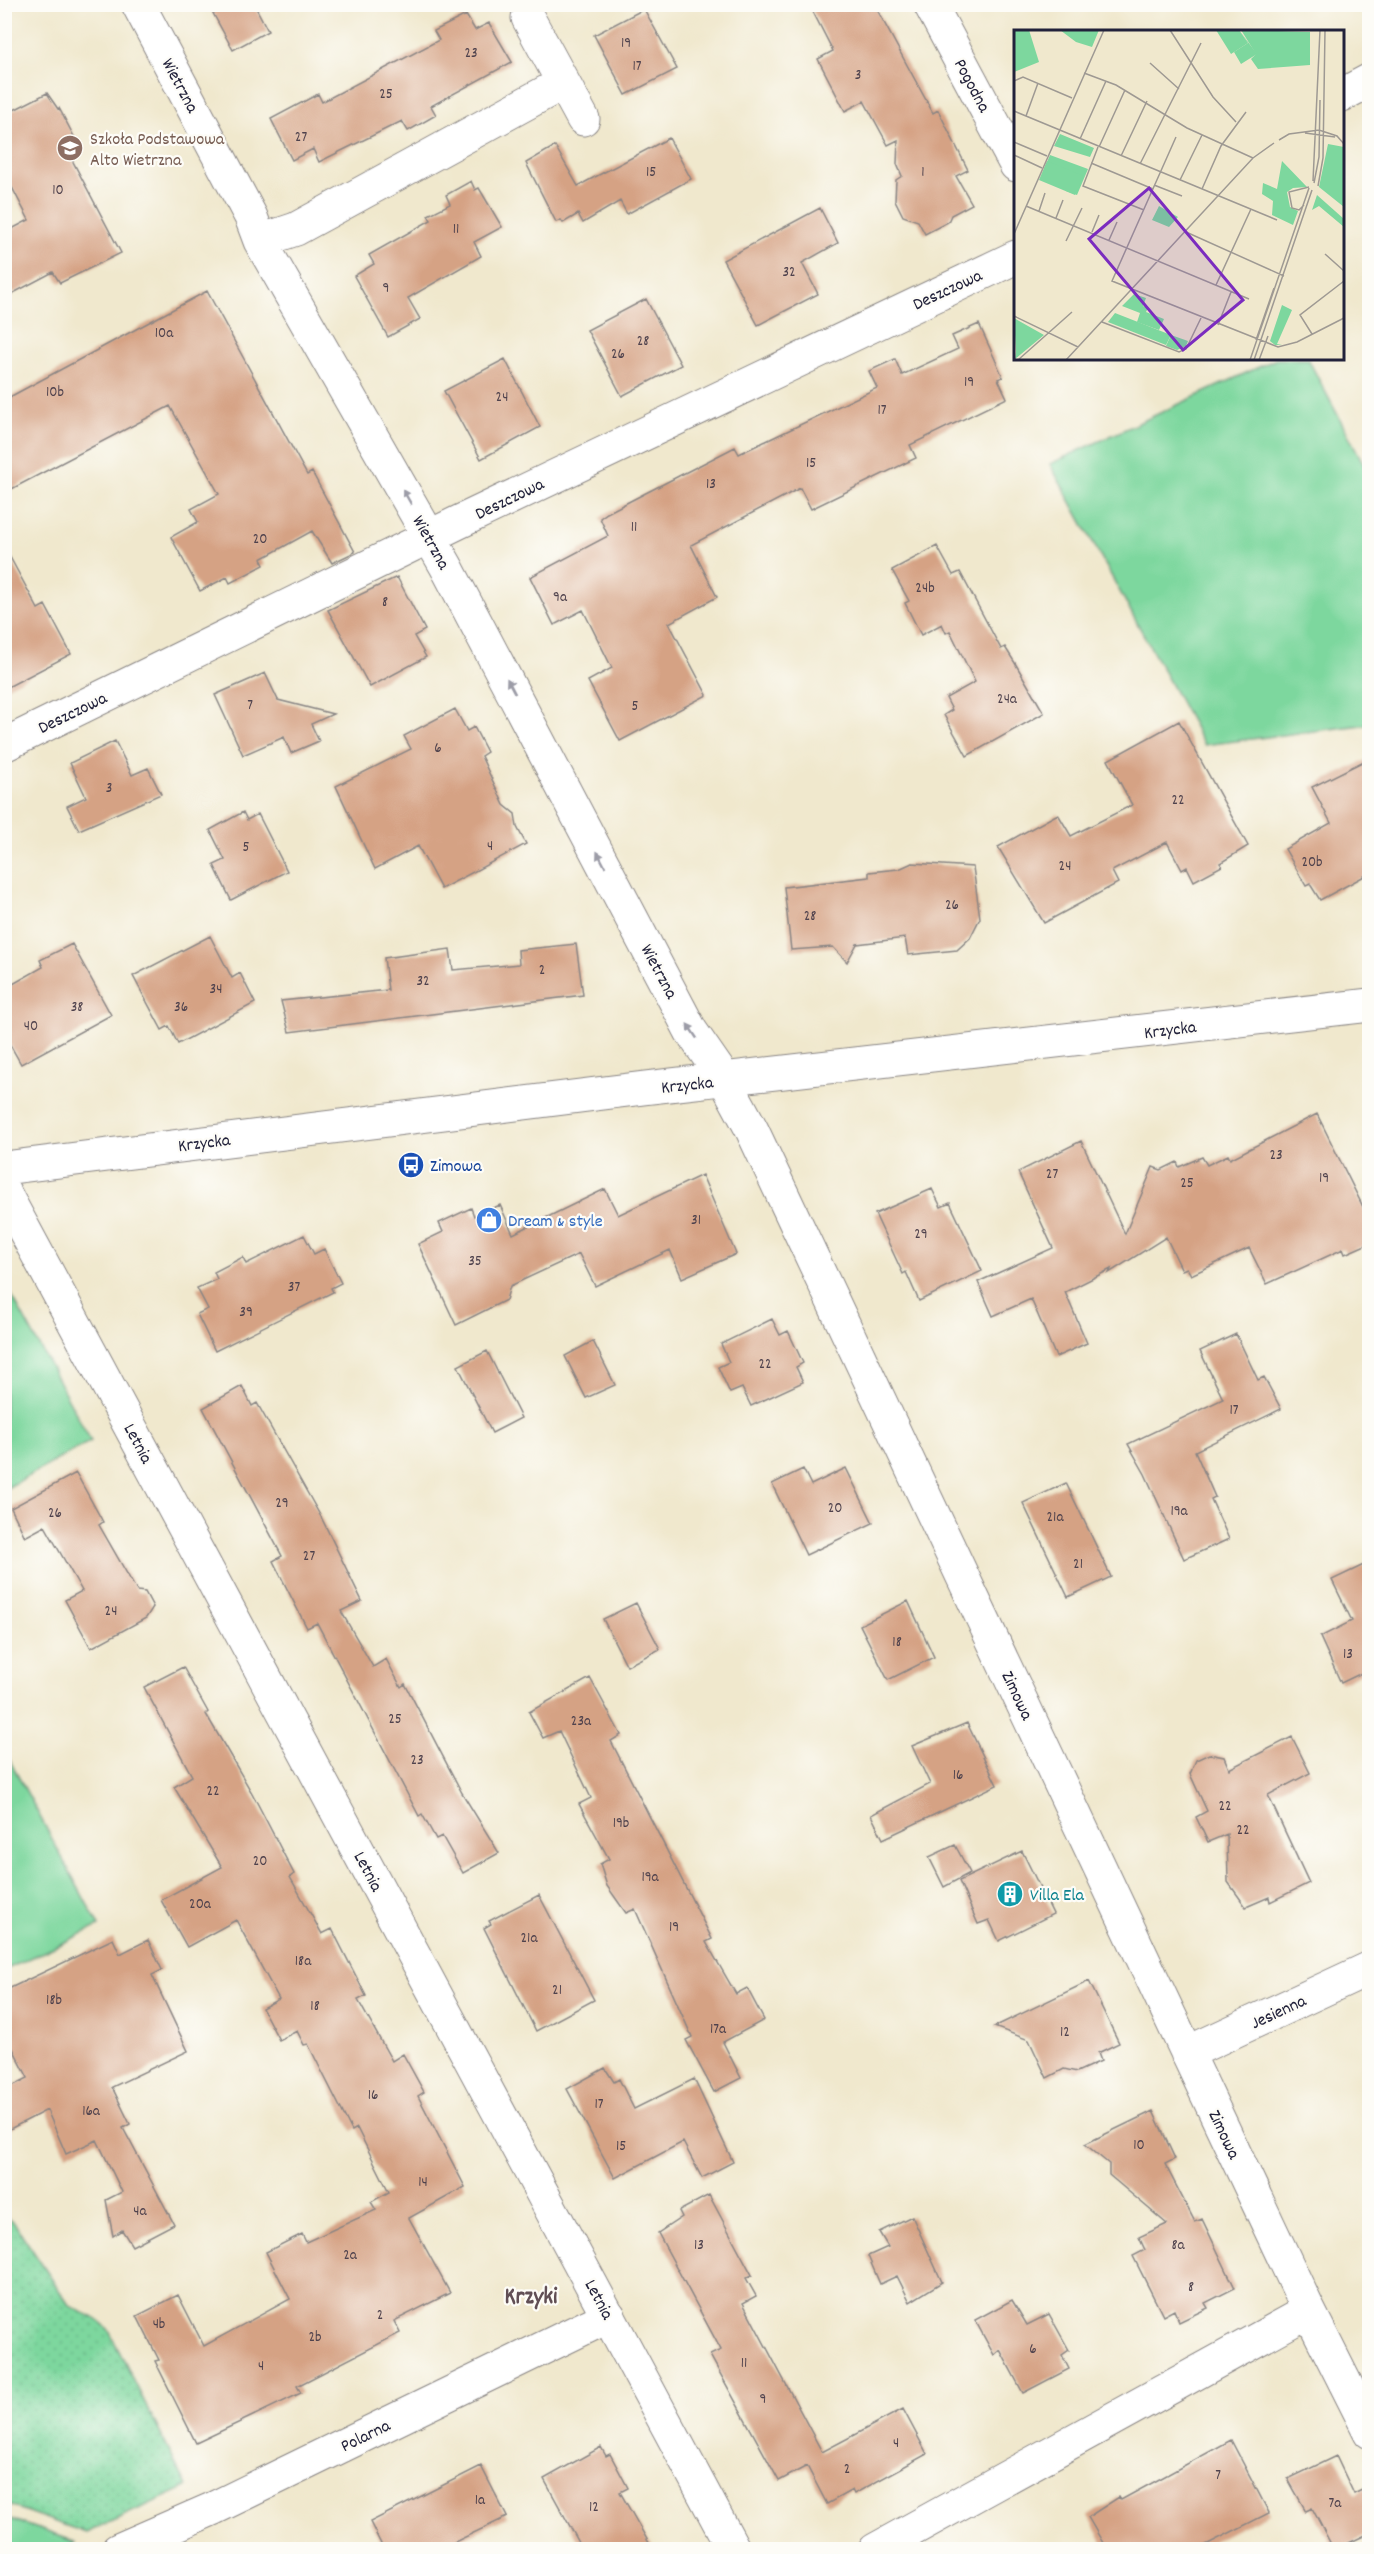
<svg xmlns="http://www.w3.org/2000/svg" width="1374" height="2554" viewBox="0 0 1374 2554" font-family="Dekko,sans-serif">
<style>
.grass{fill:#7dd79e;stroke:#507c6c;stroke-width:1.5}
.park{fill:url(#park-dots);stroke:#507c6c;stroke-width:1.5}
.building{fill:#d5a284}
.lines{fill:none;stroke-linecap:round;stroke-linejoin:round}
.street-casing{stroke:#898584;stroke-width:35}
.secondary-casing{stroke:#898584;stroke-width:35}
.street{stroke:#fff;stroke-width:33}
.secondary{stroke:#fff;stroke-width:33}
.oneway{fill:#9c9ca7}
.labels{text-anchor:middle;stroke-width:4.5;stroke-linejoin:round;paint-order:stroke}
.number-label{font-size:15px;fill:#4f424d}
.street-label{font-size:18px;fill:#22223b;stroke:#fdfcf7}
.education-label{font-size:18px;fill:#785e54;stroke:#fdfcf7;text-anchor:start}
.transit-label{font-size:18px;fill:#164399;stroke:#fdfcf7;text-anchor:start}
.shop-label{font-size:18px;fill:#366cbe;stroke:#fdfcf7;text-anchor:start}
.culture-label{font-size:18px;fill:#0d838f;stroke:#fdfcf7;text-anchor:start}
.district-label{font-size:24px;font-weight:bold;fill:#614f55;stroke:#fdfcf7}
.inset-road{fill:none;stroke:#9e9993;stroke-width:1.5}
.view{fill:#7b2cbf;fill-opacity:0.15;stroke:#7b2cbf;stroke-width:3}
.inset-edge{fill:none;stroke:#22223b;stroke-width:3}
</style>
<defs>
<pattern id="park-dots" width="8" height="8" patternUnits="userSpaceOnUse" patternTransform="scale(1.5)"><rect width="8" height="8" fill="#7dd79e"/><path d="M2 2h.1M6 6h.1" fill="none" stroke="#6cb889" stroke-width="1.8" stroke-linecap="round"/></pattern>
</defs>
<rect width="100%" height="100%" fill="#fdfcf7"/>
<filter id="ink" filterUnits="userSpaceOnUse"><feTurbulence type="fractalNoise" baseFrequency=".0167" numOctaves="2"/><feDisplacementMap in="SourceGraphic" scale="12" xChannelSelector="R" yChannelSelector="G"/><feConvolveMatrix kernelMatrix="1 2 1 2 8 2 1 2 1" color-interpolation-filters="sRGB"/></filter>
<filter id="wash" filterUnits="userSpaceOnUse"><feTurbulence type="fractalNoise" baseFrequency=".008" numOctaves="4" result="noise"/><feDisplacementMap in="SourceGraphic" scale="24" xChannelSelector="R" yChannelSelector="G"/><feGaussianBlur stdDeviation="1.35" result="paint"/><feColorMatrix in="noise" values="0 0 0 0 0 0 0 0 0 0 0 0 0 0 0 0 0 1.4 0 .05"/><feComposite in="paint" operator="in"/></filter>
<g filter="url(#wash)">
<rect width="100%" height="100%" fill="#f0e8cd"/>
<!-- grass -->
<path class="grass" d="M1276 359H1308L1369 474 1370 581 1367 587 1370 592 1369 724 1204 745 1050 464Z
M5 1283 91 1441 5 1489H4Z
M4 1750 99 1926 5 1970H4Z
M4 2517H5L75 2542 66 2549 5 2547Z"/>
<!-- park -->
<path class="park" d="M5 2217 15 2224 69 2305C84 2315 95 2315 108 2329L187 2487 86 2533 5 2504Z"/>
<g id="blocks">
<!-- building -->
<path class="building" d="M208 4H254L268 31 233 50Z
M809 4H874L933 113 938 110 968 170 956 176 972 204 951 215 948 222 925 234 918 221 903 216 895 200 896 180 902 176 897 164 898 140 888 145 864 101 845 111 818 59 833 51Z
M644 9 677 69 626 95 594 35Z
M466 15 475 30 489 23 512 62 431 106 436 115 408 131 402 121 319 162 313 149 292 160 271 119 318 94 322 102 439 40 434 31Z
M47 93 58 109 59 108 81 150 70 156 121 253 60 283 53 272 4 298V233L29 220 4 172V115Z
M669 138 691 179 627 214 620 201 583 223 578 214 563 223 561 220 556 222 526 163 555 146 578 186Z
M471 181 475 190 479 188 502 227 474 242 481 256 408 298 420 319 388 337 354 276 374 264 369 255 431 220 428 215 450 204 446 195Z
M820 208 838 243 802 263 818 294 758 325 723 260Z
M207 291 307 475 312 472 355 552 332 563 312 531 261 559 264 565 230 583 227 577 200 591 171 537 198 522 191 509 219 494 170 406 4 493V400Z
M646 299 681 365 622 396 587 330Z
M979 324 1003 377 998 379 1007 398 910 445 916 458 811 509 800 488 691 545 717 597 669 623 707 695 620 741 588 681 612 668 583 610 554 625 530 577 608 536 600 518 607 513 735 447 739 454 877 388 869 371 895 359 902 375 958 349 952 336Z
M505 359 540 427 481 459 444 391Z
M4 546 38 609 45 605 71 654 4 689Z
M937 546 953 575 960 572 1001 649 1005 647 1015 663 1044 713 967 756 944 715 952 710 946 698 975 682 950 631 946 633 942 624 921 635 905 603 909 601 892 570Z
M397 577 425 630 414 636 426 657 370 687 328 610Z
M265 673 278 700 333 714 311 724 319 741 291 753 284 737 243 755 215 695Z
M455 709 467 731 474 727 487 752 481 756 504 805 515 814 517 827 526 844 441 889 418 846 375 869 336 786 411 749 404 736Z
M1179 721 1248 846 1220 863 1222 866 1194 881 1187 867 1182 870 1167 842 1112 871 1118 883 1044 923 998 847 1058 814 1071 836 1132 805 1108 760Z
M115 741 132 775 148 768 161 794 79 830 67 806 86 797 70 763Z
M1370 758V873L1320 900 1310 884 1306 886 1285 849 1331 823 1312 787Z
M243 812 247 820 258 814 287 871 231 900 214 865 225 860 210 830Z
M912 863 973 867 980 918 970 938 957 950 908 955 905 938 857 944 847 962 833 947 791 950 784 887 869 877V872L899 869Z
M210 936 232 978 240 973 255 1003 178 1044 169 1026 162 1030 133 976Z
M72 944 111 1015 21 1064 4 1034V989L43 967 40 960Z
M576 944 583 995 289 1032 281 1001 388 990 384 958 450 949 453 970 519 964 518 950Z
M1317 1114 1370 1221V1243L1345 1254 1343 1249 1267 1284 1249 1248 1191 1275 1187 1268 1182 1270 1166 1237 1109 1273 1111 1269 1065 1292 1087 1343 1056 1357 1031 1299 993 1316 978 1282 1053 1248 1018 1172 1081 1141 1125 1234 1153 1167 1161 1170 1177 1162 1179 1167 1202 1157 1207 1165 1228 1155 1230 1159Z
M702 1175 736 1254 682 1278 670 1250 595 1286 579 1254 510 1286 506 1300 456 1325 418 1244 443 1232 439 1223 471 1208 474 1216 500 1205 513 1234 605 1189 618 1215Z
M932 1189 941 1207 950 1203 982 1271 919 1301 906 1272 903 1274 875 1214Z
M304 1235 314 1254 324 1249 341 1283 331 1288 333 1292 215 1351 197 1314 208 1309 197 1288 217 1279 214 1272 243 1257 246 1264Z
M772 1319 780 1335 788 1331 803 1363 796 1367 803 1382 751 1406 742 1388 730 1393 718 1367 729 1362 721 1344Z
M1236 1334 1258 1380 1264 1377 1281 1409 1195 1451 1215 1497 1211 1499 1229 1539 1184 1559 1145 1474 1128 1444 1223 1399 1200 1351Z
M593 1341 615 1385 586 1398 565 1356Z
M487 1351 521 1418 492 1433 458 1366Z
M242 1386 252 1406 257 1403 321 1517 362 1601 341 1611 373 1667 386 1659 401 1687 405 1684 462 1793 499 1853 463 1873 442 1836 436 1839 422 1814 419 1816 317 1623 307 1628 273 1561 282 1556 203 1408Z
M846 1468 873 1523 806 1555 772 1484 803 1469 811 1485Z
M76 1473 103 1522 99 1525 137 1591 145 1592 153 1607 146 1618 91 1648 65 1600 82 1591 45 1526 25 1537 11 1508Z
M1066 1483 1111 1577 1068 1597 1023 1503Z
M1370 1562V1669L1341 1683 1320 1637 1352 1621 1332 1580Z
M908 1601 934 1657 888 1680 860 1625Z
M636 1603 660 1649 627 1666 603 1619Z
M183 1667 208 1712 206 1714 252 1793 294 1874 290 1877 322 1934 332 1929 366 1996 358 2000 392 2061 403 2054 424 2092 418 2096 465 2187 409 2218 450 2293 394 2321 400 2333 297 2386 301 2393 196 2443 155 2361 159 2360 137 2316 178 2295 204 2346 290 2299 266 2252 302 2234 306 2242 376 2210 371 2202 389 2192 357 2128 352 2131 308 2044 304 2045 297 2031 279 2040 262 2008 279 1999 236 1920 187 1947 161 1900 222 1867 174 1787 192 1776 144 1687Z
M590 1678 621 1735 611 1741 712 1939 706 1942 736 1994 747 1988 764 2020 723 2042 741 2078 714 2092 686 2040 692 2037 635 1909 626 1913 607 1886 600 1864 609 1859 579 1804 591 1798 559 1731 543 1738 529 1712Z
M967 1723 997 1785 883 1839 871 1815 930 1784 912 1746Z
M1292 1737 1310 1773 1268 1795 1309 1883 1270 1902 1269 1897 1246 1907 1228 1882 1227 1834 1208 1842 1196 1817 1207 1811 1190 1774 1196 1760 1209 1754 1224 1757 1229 1769Z
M955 1845 970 1873 944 1887 929 1857Z
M1022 1851 1053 1914 999 1941 989 1920 978 1924 959 1881Z
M539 1895 594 2000 536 2031 484 1928 491 1924 489 1921Z
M113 1939 120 1954 148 1940 162 1970 152 1975 188 2051 112 2087 130 2124 123 2128 174 2224 132 2246 122 2230 113 2236 106 2200 122 2192 97 2140 66 2154 47 2110 4 2132V2090L28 2078 4 2031V1991Z
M1089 1981 1119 2043 1098 2053 1101 2061 1077 2072 1064 2069 1047 2078 1029 2040 994 2027Z
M605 2068 614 2082 619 2079 634 2109 694 2079 733 2162 702 2178 683 2142 615 2178 567 2089Z
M1153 2111 1175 2159 1165 2164 1195 2222 1202 2219 1235 2288 1205 2303 1208 2308 1179 2322 1174 2310 1163 2316 1133 2256 1145 2250 1139 2237 1167 2224 1109 2175V2164L1085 2144Z
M709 2195 752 2275 746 2278 756 2296 743 2303 822 2452 903 2409 927 2454 854 2494 852 2490 827 2504 807 2466 779 2481 710 2355 721 2350 658 2233 682 2217 679 2211Z
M912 2216 942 2282 910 2302 897 2276 880 2284 868 2256 888 2247 879 2232Z
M1012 2300 1027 2325 1049 2314 1069 2350 1062 2355 1069 2369 1023 2393 1000 2350 994 2355 975 2320Z
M1231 2440 1269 2513 1196 2550H1107L1088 2517 1119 2497 1121 2500Z
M601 2447 606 2456 610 2454 628 2488 620 2492 653 2550H583L544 2479Z
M1336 2456 1354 2494 1370 2486V2533L1334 2550 1312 2508 1306 2511 1288 2479Z
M481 2466 507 2517 438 2550H384L370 2522Z"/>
</g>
</g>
<g filter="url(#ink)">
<use href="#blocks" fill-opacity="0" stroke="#898584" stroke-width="1.5"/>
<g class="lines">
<defs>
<path id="street" d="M138 4 251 217 260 241 446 566 691 1031 725 1080 752 1130 1309 2311 1370 2432
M930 4 1016 165
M528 18 583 119
M1342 95 1370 80
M260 241 296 229 563 83
M4 745 457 523 1016 257
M1187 2053 1370 1968
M118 2550 212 2509 609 2316
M875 2550 1309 2311"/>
<path id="secondary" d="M4 1168 644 1088 1370 1005
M4 1192 734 2550"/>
</defs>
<!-- street casing -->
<use href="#street" class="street-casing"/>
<!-- secondary casing -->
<use href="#secondary" class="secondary-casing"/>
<!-- street -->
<use href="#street" class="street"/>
<!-- secondary -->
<use href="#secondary" class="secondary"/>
</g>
<!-- one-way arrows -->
<defs><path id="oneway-solid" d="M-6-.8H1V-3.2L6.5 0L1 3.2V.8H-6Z" transform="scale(1.5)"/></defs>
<g class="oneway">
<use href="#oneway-solid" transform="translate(407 497) rotate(-120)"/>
<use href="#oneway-solid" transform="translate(511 686) rotate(-118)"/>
<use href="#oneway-solid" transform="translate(601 859) rotate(-118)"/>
<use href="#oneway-solid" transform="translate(692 1031) rotate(-124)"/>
</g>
</g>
<!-- icons -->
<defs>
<symbol id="school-disc" viewBox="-11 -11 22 22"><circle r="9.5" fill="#8d6e63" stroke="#fdfcf7"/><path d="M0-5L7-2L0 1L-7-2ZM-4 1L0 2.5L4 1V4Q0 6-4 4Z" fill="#fff"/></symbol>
<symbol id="bus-disc" viewBox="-11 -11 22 22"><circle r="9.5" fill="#1a4fb4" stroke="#fdfcf7"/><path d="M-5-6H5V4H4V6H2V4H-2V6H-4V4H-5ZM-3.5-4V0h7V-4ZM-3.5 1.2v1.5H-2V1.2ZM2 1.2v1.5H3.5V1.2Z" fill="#fff"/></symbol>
<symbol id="shop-disc" viewBox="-11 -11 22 22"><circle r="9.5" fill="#3f7fe0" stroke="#fdfcf7"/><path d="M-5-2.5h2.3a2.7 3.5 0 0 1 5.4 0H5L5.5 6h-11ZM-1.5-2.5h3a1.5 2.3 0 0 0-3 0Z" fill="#fff"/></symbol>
<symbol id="building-disc" viewBox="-11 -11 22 22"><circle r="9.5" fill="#0f9aa8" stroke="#fdfcf7"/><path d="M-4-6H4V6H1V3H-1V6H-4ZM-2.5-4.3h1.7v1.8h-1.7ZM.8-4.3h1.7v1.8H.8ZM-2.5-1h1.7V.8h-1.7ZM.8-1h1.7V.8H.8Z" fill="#fff"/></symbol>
</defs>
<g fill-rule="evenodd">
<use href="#school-disc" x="55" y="133" width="30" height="30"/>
<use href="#bus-disc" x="396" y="1150" width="30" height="30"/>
<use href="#shop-disc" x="474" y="1205" width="30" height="30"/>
<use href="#building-disc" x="995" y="1879" width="30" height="30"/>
</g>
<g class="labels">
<!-- number labels -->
<g class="number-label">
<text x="626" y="47">19</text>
<text x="471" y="57">23</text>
<text x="637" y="70">17</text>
<text x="858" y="79">3</text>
<text x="386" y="98">25</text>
<text x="301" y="141">27</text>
<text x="651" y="176">15</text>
<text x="923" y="176">1</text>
<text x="58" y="194">10</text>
<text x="456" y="233">11</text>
<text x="789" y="276">32</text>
<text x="386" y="292">9</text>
<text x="164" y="337">10a</text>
<text x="643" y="345">28</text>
<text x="618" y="358">26</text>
<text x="969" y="386">19</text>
<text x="55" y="396">10b</text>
<text x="502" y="401">24</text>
<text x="882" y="414">17</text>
<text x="811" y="467">15</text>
<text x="711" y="488">13</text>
<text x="634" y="531">11</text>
<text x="260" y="543">20</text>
<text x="925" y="592">24b</text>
<text x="560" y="601">9a</text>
<text x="385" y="606">8</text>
<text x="1007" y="703">24a</text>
<text x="250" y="709">7</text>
<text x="635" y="710">5</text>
<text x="438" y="752">6</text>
<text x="109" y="792">3</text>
<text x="1178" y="804">22</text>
<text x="490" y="850">4</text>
<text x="246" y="851">5</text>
<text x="1312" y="866">20b</text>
<text x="1065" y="870">24</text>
<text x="952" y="909">26</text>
<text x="810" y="920">28</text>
<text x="542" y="974">2</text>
<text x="423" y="985">32</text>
<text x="216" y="993">34</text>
<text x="77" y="1011">38</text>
<text x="181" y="1011">36</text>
<text x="31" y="1030">40</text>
<text x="1276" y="1159">23</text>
<text x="1052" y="1178">27</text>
<text x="1324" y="1182">19</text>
<text x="1187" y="1187">25</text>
<text x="696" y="1224">31</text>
<text x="921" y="1238">29</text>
<text x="475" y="1265">35</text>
<text x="294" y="1291">37</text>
<text x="246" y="1316">39</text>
<text x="765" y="1368">22</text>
<text x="1234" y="1414">17</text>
<text x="282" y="1507">29</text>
<text x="835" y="1512">20</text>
<text x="1179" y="1515">19a</text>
<text x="55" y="1517">26</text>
<text x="1055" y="1521">21a</text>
<text x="309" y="1560">27</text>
<text x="1078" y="1568">21</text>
<text x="111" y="1615">24</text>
<text x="897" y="1646">18</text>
<text x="1348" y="1658">13</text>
<text x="395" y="1723">25</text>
<text x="581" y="1725">23a</text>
<text x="417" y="1764">23</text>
<text x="958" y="1779">16</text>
<text x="213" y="1795">22</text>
<text x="1225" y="1810">22</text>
<text x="621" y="1827">19b</text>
<text x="1243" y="1834">22</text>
<text x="260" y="1865">20</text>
<text x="650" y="1881">19a</text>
<text x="200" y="1908">20a</text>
<text x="674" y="1931">19</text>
<text x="529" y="1942">21a</text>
<text x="303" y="1965">18a</text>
<text x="557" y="1994">21</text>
<text x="54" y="2004">18b</text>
<text x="315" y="2010">18</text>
<text x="718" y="2033">17a</text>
<text x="1065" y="2036">12</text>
<text x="373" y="2099">16</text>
<text x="599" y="2108">17</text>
<text x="91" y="2115">16a</text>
<text x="1139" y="2149">10</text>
<text x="621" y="2150">15</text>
<text x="423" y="2186">14</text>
<text x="140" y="2215">4a</text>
<text x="699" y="2249">13</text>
<text x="1178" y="2249">8a</text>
<text x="350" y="2259">2a</text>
<text x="1191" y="2291">8</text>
<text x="380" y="2319">2</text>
<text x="159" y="2328">4b</text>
<text x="315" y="2341">2b</text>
<text x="1033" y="2353">6</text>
<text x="744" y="2367">11</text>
<text x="261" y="2370">4</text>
<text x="763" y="2403">9</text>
<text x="896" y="2447">4</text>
<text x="847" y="2473">2</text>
<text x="1218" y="2479">7</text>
<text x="480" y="2504">1a</text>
<text x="1335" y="2507">7a</text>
<text x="594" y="2511">12</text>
</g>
<!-- street labels -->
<g class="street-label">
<text transform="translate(181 85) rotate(62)" y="6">Wietrzna</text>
<text transform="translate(973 85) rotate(62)" y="6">Pogodna</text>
<text transform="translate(947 289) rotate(-25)" y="6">Deszczowa</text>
<text transform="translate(509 498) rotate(-26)" y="6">Deszczowa</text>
<text transform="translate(432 542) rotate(61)" y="6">Wietrzna</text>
<text transform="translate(72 712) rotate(-26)" y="6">Deszczowa</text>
<text transform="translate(660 971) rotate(62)" y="6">Wietrzna</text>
<text transform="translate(1170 1029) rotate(-7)" y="6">Krzycka</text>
<text transform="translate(687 1084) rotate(-6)" y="6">Krzycka</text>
<text transform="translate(204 1142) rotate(-7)" y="6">Krzycka</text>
<text transform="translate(139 1443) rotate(62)" y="6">Letnia</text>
<text transform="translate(1018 1695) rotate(65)" y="6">Zimowa</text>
<text transform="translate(369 1871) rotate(62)" y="6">Letnia</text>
<text transform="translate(1278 2011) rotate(-25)" y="6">Jesienna</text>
<text transform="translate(1225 2134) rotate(65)" y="6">Zimowa</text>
<text transform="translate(600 2299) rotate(62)" y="6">Letnia</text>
<text transform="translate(365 2435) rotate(-26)" y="6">Polarna</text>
</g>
<!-- education labels -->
<g class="education-label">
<text x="90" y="144">Szkoła Podstawowa<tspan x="90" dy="21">Alto Wietrzna</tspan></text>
</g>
<!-- transit labels -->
<g class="transit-label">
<text x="430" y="1171">Zimowa</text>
</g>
<!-- shop labels -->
<g class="shop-label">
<text x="508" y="1226">Dream &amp; style</text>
</g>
<!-- culture labels -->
<g class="culture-label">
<text x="1030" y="1900">Villa Ela</text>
</g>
<!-- district labels -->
<g class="district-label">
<text x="531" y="2303">Krzyki</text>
</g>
</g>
<!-- overview -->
<g transform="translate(1014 30)">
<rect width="330" height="330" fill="#f0e8cd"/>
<path d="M0 0H15L25 32 0 42ZM225 0 243 24 227 34 220 22 234 13ZM46 104 80 118 76 127 40 116ZM36 125 74 139 63 165 52 161 30 139ZM303 165 330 189V197L305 176 298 180ZM145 176 164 187 155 197 138 190ZM120 264 132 268 129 276 134 278 132 282 150 289 145 300 123 292 126 283 108 276ZM268 275 278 280 263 314 268 315H261L256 311ZM0 288 30 305 1 329 2 322Z" fill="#7dd79e"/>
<path d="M101 283 157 305 152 315 94 292Z" fill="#7dd79e"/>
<path d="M46 0H85L78 17 62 12ZM202 0H225L234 13 217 24ZM227 0 296 2V35L244 39 237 29 242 24ZM314 114 330 117V177L305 157ZM33 131 69 146 61 165 25 150ZM268 131 293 157 279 158 273 162 276 177 284 181 279 195 258 185 259 171 248 164 249 153 263 159ZM157 305 174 311 172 316 163 320 152 316Z" fill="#7dd79e"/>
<path class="inset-road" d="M156 0 199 67 222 92M136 33 165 59M70 43 102 55 173 98 239 128M0 51 9 47 58 68M0 81 263 190M12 86 24 53M291 103 321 107M162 107 98 251 264 317 283 312 330 288M66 109 92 51M265 110 275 104 305 100 323 106 330 114M0 112 33 126M84 117 69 156 130 180M85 117 111 60M0 125 28 138M107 126 133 71M77 133 139 159M126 134 187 13M166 150 188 105M299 151 306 0M300 153 305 127 306 70M140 155 168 166M304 156 309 128 311 0M188 159 207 116 232 82M290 175 285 180 278 178 275 162 295 157M12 176 235 269M25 181 31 163M42 188 49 170M78 202 85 185M172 202 270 246M0 204 90 0M95 210 103 192M52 211 68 178M311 224 330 241M202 255 237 179M0 286 64 317M88 292 165 322 172 319 187 288M204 295 217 262M298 304 286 285 330 251M242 310 260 258M4 330 58 282M52 330 239 128 260 113M236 330 295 158M240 330 298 160M245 330 254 306"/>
<path class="view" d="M135 158 229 270 169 320 75 209Z"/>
<rect width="330" height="330" class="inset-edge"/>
</g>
<!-- margin -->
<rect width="1374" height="2554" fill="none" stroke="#fdfcf7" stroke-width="24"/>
</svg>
